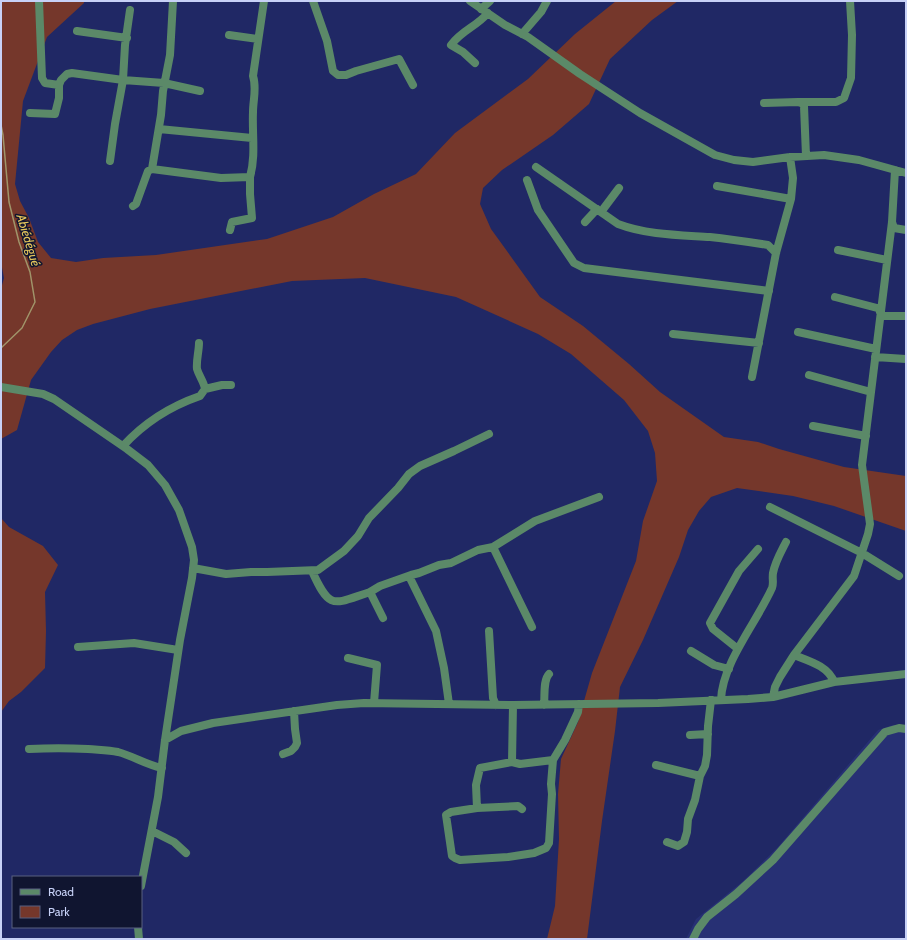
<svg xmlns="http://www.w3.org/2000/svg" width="907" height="940" viewBox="0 0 907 940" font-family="Cabin,sans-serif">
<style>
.built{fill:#273074}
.green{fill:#75372b}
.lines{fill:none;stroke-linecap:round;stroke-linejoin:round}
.stream{stroke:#a0946a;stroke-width:1.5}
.minor{stroke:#5b8968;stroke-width:8}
.labels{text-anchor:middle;stroke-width:3;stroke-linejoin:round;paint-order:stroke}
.water-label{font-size:13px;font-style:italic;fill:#e4c55c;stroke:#101530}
</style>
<rect width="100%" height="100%" fill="#202865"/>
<!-- built -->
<path class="built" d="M893 725H906V939H686L696 919 742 882 777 848 878 730Z"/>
<!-- green -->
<path class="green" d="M1 1H84V3L47 37 23 101 15 184 20 201 29 218 38 242 51 258 76 262 103 258 156 255 267 239 333 217 374 194 416 174 455 133 528 79 575 34 616 1H678L652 20 610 59 589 104 553 135 502 170 483 188 480 204 491 229 540 297 583 326 629 364 660 392 724 437 758 442 779 449 844 467 906 476V531L834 506 793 496 737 488 711 497 699 511 688 530 679 557 643 640 620 687 615 731 602 821 587 939H547L555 906 559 839 558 794 561 759 578 722 592 673 636 561 643 521 657 481 655 453 648 431 624 400 571 354 538 334 456 297 365 278 292 281 150 309 93 324 77 330 62 340 51 352 31 380 17 430 1 439V289L4 278 1 262Z
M1 518 9 527 43 546 58 565 45 592 46 631 45 668 21 692 9 701 1 712Z"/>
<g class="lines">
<!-- stream -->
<path class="stream" d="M1 125 3 135 9 202 19 242 30 272 35 302 22 328 1 348"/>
<!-- minor -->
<path class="minor" d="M173 1 170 55 163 91 161 115 152 169 221 178 250 177V194L252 218 232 222 230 230
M313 1 327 41 333 71 338 75H346L356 71 399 59 413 85
M470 1 505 25 528 37 580 74 640 113 715 155 734 160 753 162 790 157 824 155 859 160 906 173
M481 9 490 1
M77 31 127 38
M522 34 541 12 547 1
M229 35 258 39
M475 63 463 52 451 45C462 30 476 27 488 13
M59 85 61 80 67 74 72 73 123 80 164 83 200 91
M798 102H836L844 98 851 78 852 35 850 1
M764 103 798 102 802 103 804 106 806 156
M30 113 55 114 59 98V85L45 83 42 78 39 1
M159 129 252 138
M110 161 115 124 123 80 125 45 130 10
M536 167 618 224C647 235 679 235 710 237 729 239 749 242 768 245L776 253
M250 177C256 156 252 134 253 112 253 100 257 88 253 76L264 1
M527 180 538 210 574 263 584 268 769 291
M717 186 791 199
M133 206 136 204 148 171 152 169
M601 212 619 188
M585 222 597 209
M892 222 894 228 906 230
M838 250 887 260
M835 297 881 309
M880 312 883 316H906
M798 332 876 349
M673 334 759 343
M875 357 906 359
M809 375 871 392
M752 377 776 253 791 199 793 178 790 157
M1 387 43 394 54 399 127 449 148 465 165 485 179 510 192 547 194 560 192 578 180 640 165 740 158 797 141 886
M205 389 222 385H231
M813 426 866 436
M123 446C144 423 171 406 200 396L205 389C204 382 199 376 197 369 196 361 199 351 199 343
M770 507 862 553 899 576
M493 547 532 627
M193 568 226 574 251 572H267L318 570 344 551 358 536 369 518 398 488 409 474 420 466 454 451 489 434
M312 571C330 611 333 604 370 592L383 618
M409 576 436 631 444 668 449 704
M370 592 380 586 411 575 419 573 439 565 451 563 478 550 493 547 535 521 599 497
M489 631 493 698 496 705
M78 647 134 643 178 650
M738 649 713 629 710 623 739 571 758 549
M691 651 714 665 729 669
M794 655C809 661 828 666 834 682
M348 658 377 665 374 703
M773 697 775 687 780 677 794 655 854 576 868 534 870 524 862 465 892 222 895 170
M721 700C722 663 757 622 772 588 774 583 772 579 773 573 775 562 781 552 786 542
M513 705 512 762 480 768 476 785 477 808 451 812 446 815 452 856 455 858 460 860 508 857 534 853 546 848 549 843 552 794 551 784 553 760 565 740 578 712 579 704
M544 705C545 696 543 680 549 674
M690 735 708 734
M165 740 181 731 213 723 337 705 364 703 513 705 658 703 748 699 773 697 834 682 906 674
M29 749C49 748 68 748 88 749 98 750 108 750 118 752 133 756 147 765 162 768
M283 754 291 751 295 747 297 743 295 729 294 711
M512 762 520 764 553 760
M656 765 700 776
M477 808 518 806 522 809
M152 831 174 842 186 853
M667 842 678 846 684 842 687 832 688 819 695 800 700 776 705 766 707 755 708 726 711 700
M138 927 139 939
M693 939 698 929 707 917 736 894 773 860 885 732 899 728 906 729"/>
</g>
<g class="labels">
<!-- water labels -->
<g class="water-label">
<text transform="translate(29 240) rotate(73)" y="5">Abiédégué</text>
</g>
</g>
<!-- border -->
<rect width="907" height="940" fill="none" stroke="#c7d1f7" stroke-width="4"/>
<!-- legend -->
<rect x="12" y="876" width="130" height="52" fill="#101530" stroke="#596080"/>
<rect x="20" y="889" width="20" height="6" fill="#5b8968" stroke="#596080"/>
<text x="48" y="896" font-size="12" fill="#c7d1f7">Road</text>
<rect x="20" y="906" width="20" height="12" fill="#75372b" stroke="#596080"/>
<text x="48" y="916" font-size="12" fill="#c7d1f7">Park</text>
</svg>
